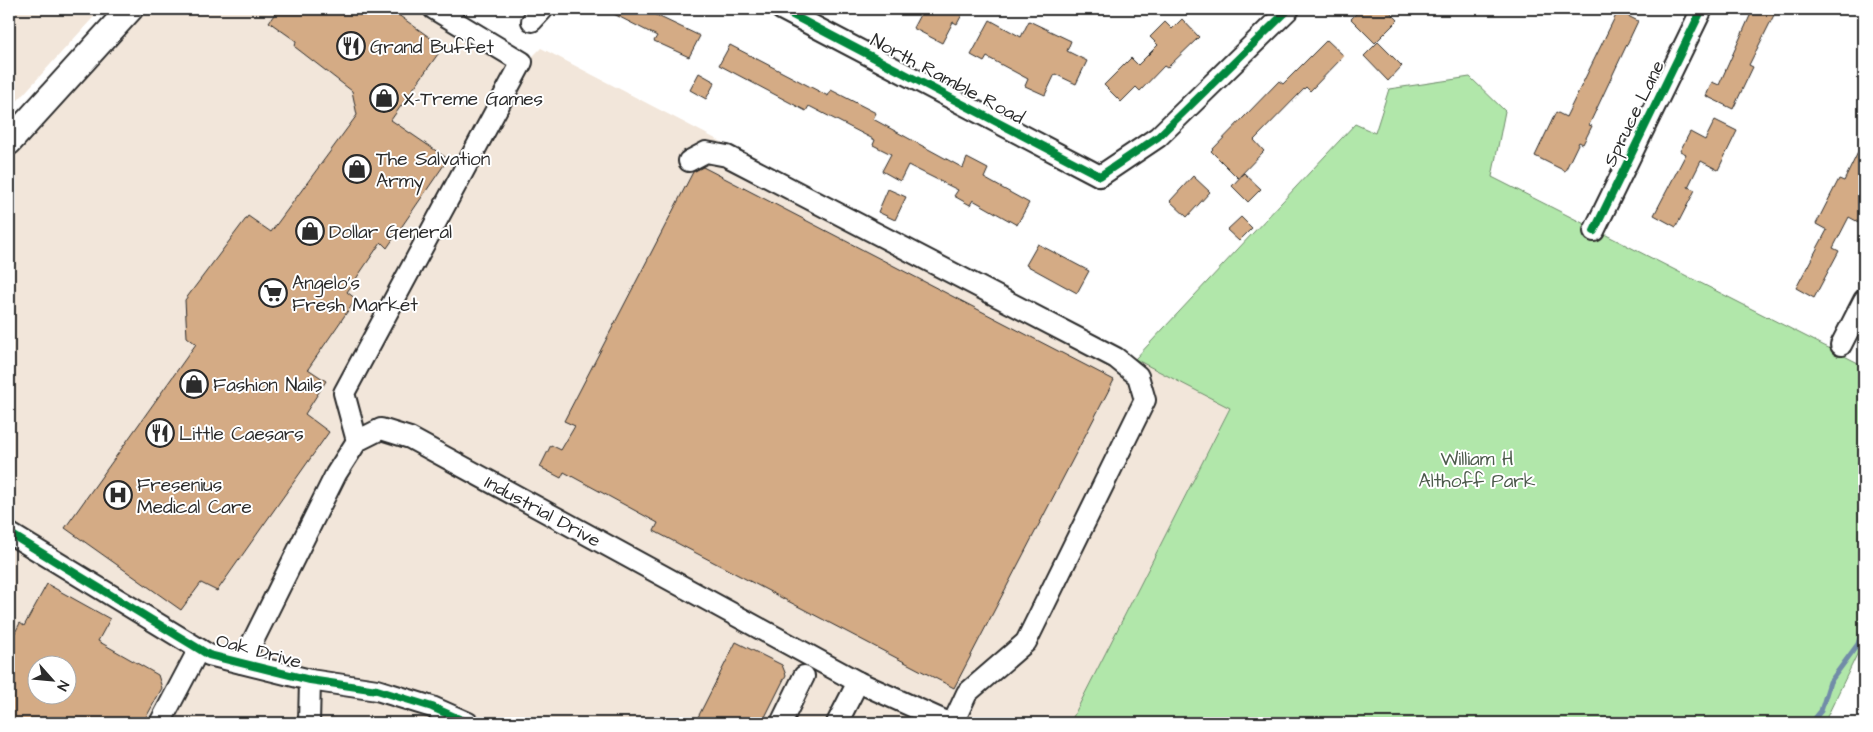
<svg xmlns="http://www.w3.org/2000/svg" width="1873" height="732" viewBox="0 0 1873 732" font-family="'Architects Daughter',sans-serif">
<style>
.built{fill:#f2e6da;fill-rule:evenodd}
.green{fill:#b1e7aa;stroke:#6e896a}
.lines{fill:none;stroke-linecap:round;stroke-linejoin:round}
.stream{stroke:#718ca8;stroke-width:5}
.building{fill:#d4ab85;stroke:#2b2b2b;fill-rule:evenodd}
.minor-casing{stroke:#2b2b2b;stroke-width:24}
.major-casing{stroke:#2b2b2b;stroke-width:29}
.minor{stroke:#fff;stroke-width:20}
.major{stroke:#fff;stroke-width:25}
.cycleway-casing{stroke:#fff;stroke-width:11}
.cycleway{stroke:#00873e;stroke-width:8}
.labels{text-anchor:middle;stroke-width:4;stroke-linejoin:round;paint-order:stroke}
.poi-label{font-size:19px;fill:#2b2b2b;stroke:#fff;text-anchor:start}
.street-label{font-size:19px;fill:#2b2b2b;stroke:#fff}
.park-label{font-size:19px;fill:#4c5a4b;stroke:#fff}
</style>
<rect width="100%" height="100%" fill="#fff"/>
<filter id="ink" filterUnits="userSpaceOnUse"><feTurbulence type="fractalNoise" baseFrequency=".02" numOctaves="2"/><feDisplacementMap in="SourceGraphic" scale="10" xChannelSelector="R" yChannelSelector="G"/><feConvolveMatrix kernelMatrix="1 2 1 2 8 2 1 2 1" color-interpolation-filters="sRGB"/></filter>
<g filter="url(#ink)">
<!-- built -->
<path class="built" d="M9 9H101L9 110Z
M145 9H446L531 58 541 48 1230 407 1070 723H9V151ZM38 664H68V694H38Z"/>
<!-- green -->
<path class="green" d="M1470 77 1505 111 1492 177 1864 366V640L1824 723H1070L1230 408 1135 359 1355 124 1375 133 1389 89Z"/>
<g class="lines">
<!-- stream -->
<path class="stream" d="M1811 723 1821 711 1830 682 1858 644 1864 623"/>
</g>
<!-- building -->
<path class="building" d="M278 9H390L443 47 391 120 448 159 387 248 381 242 347 292 356 299 308 369 326 381 305 414 329 432 217 591 201 583 181 610 65 528 196 344 187 337 185 300 248 216 271 232 357 115 352 91 295 47 296 41 269 22Z
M604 9H643L700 36 689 57 654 41 657 36Z
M923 9H965L957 24 953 22 942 43 913 28Z
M1361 9H1387L1398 20 1375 43 1351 19Z
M1753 9H1767L1775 13 1749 65 1753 67 1733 109 1706 96 1712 82 1719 85Z
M1618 11 1638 21 1589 125 1592 126 1583 144 1579 142 1565 171 1535 156 1556 112 1566 117Z
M1182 19 1199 37 1167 68 1164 66 1140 91 1136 87 1121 102 1104 85 1131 58 1138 65 1158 45 1150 37 1165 22 1172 29Z
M990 20 1021 37 1029 21 1071 41 1067 51 1087 61 1076 84 1055 74 1045 95 1025 86 1028 79 987 57 984 62 971 55Z
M1327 40 1344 56 1310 91 1306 87 1254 140 1264 151 1238 178 1211 151 1279 81 1283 84Z
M1378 42 1402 66 1388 81 1364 56Z
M730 45 828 96 831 90 876 113 873 119 963 168 967 158 988 169 984 178 1029 203 1017 225 973 200 970 205 954 196 958 190 908 165 900 181 882 171 891 154 873 145 875 140 809 106 806 111 719 65Z
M699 73 715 82 706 99 690 90Z
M1715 120 1737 131 1718 170 1701 161 1688 187 1695 190 1676 227 1654 215 1686 154 1680 151 1690 132 1705 140Z
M1864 140V214L1860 223 1849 217 1833 248 1839 251 1814 298 1796 288 1827 230 1816 224 1839 179 1844 181Z
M703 167 1114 380 954 688 654 531 658 523 564 472 561 478 540 467 551 445 561 450 575 426 564 421 693 172Z
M1244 173 1261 189 1248 202 1232 186Z
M1193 176 1210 192 1187 217 1170 201Z
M888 189 906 197 895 220 878 212Z
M1241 217 1252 228 1239 241 1227 230Z
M1038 244 1089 271 1077 293 1026 265Z
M47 584 110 619 98 641 158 675 162 688 143 723H9V644L20 623 24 626ZM38 664H68V694H38Z
M736 642 782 665 786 675 762 723H695Z"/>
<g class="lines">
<defs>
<g id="minor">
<path d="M781 9 1100 176 1158 137 1289 9"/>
<path d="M532 21 543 9"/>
<path d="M689 161 706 152 727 156 1116 358 1138 376 1145 400 1026 642 967 693 953 723"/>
<path d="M1594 231 1702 9"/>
<path d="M1841 345 1864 300"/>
<path d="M357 441 344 393 522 62 434 9"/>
<path d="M9 533 209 655 310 680 377 690 432 707 468 723"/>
<path id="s1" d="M242 663 336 474 357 441 381 429 410 438 858 682 949 723"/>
<path d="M160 723 199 649"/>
<path d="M309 723 310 680"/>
<path d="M781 723 804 676"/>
<path d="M837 723 858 682"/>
</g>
<path id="major" d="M9 142 130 9"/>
</defs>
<!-- minor casing -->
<use href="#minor" class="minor-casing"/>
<!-- major casing -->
<use href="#major" class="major-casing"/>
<!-- minor -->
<use href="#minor" class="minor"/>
<!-- major -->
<use href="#major" class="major"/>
<defs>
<path id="cycleway" d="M781 9 1100 176 1158 137 1289 9
M1594 231 1702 9
M9 533 209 655 310 680 377 690 432 707 468 723"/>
</defs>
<!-- cycleway casing -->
<use href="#cycleway" class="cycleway-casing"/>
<!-- cycleway -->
<use href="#cycleway" class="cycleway"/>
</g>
</g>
<!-- icons -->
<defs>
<symbol id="restaurant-ring" viewBox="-11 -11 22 22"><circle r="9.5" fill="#fff" stroke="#2b2b2b" stroke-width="1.5"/><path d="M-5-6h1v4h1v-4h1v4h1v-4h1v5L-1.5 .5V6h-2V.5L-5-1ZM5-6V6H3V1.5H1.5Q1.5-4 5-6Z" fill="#2b2b2b"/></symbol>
<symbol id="shop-ring" viewBox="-11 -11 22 22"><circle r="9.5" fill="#fff" stroke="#2b2b2b" stroke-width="1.5"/><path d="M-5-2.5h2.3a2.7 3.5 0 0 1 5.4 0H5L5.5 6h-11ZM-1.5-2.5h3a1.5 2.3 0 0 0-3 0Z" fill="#2b2b2b"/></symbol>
<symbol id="supermarket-ring" viewBox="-11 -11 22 22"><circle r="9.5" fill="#fff" stroke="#2b2b2b" stroke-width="1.5"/><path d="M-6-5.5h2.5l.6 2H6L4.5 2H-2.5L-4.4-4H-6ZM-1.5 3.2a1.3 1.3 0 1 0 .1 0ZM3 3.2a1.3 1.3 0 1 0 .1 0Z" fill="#2b2b2b"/></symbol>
<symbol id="hospital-ring" viewBox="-11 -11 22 22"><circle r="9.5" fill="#fff" stroke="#2b2b2b" stroke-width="1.5"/><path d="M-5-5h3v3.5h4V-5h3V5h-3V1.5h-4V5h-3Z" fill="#2b2b2b"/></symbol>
</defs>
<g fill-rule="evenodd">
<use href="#restaurant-ring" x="335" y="30" width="32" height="32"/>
<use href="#shop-ring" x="368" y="82" width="32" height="32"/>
<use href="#shop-ring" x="341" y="153" width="32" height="32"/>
<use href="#shop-ring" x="294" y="215" width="32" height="32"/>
<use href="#supermarket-ring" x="257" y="277" width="32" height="32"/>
<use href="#shop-ring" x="178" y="368" width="32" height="32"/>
<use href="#restaurant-ring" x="144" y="417" width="32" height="32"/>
<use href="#hospital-ring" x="102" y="479" width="32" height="32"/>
</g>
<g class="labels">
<!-- poi labels -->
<g class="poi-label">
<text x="370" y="53">Grand Buffet</text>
<text x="403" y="105">X-Treme Games</text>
<text x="376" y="165">The Salvation<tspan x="376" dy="22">Army</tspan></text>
<text x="329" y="238">Dollar General</text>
<text x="292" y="289">Angelo's<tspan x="292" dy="22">Fresh Market</tspan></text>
<text x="213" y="391">Fashion Nails</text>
<text x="179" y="440">Little Caesars</text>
<text x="137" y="491">Fresenius<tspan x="137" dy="22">Medical Care</tspan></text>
</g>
<!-- street labels -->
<g class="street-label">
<text transform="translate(948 78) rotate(28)" y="7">North Ramble Road</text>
<text transform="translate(1633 113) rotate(-64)" y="7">Spruce Lane</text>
<text dy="7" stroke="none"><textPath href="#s1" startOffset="459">Industrial Drive</textPath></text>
<text transform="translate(259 650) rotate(15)" y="7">Oak Drive</text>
</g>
<!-- park labels -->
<g class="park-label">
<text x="1477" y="465">William H<tspan x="1477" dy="22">Althoff Park</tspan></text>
</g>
</g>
<!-- margin -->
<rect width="1873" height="732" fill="none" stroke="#fff" stroke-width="30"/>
<rect x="15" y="15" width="1843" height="702" fill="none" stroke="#2b2b2b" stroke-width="2" filter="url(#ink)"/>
<!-- north arrow -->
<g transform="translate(52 680) rotate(117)"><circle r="24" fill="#ffffff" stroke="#aaaaaa"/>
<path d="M0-4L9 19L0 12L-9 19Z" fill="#2b2b2b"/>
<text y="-8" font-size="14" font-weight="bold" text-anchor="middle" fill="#2b2b2b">N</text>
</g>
</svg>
